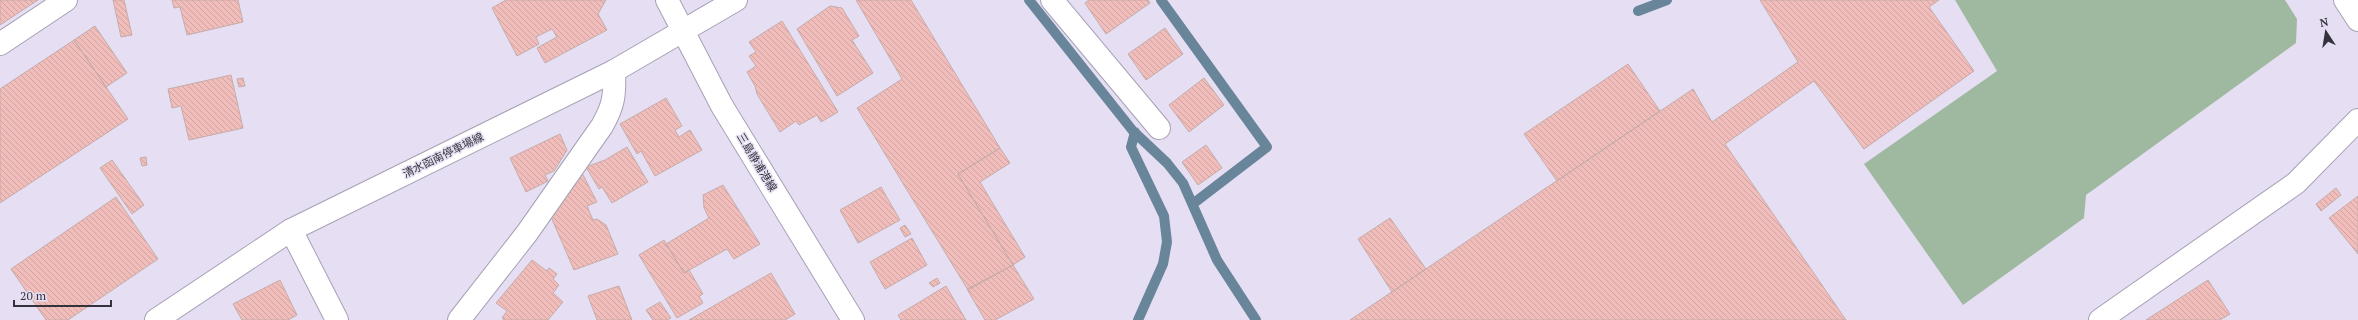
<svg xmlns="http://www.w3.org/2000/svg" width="2358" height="320" viewBox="0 0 2358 320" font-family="'PT Serif','Noto Sans JP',serif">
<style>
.green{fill:#9fb8a0}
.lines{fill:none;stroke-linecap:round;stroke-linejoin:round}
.stream{stroke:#68859a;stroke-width:10}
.building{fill:url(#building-back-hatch);stroke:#c5acaa}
.minor-casing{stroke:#a7a0b5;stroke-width:24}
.secondary-casing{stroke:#a7a0b5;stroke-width:24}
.minor{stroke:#fff;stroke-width:22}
.secondary{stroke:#fff;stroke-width:22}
.labels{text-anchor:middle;stroke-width:3;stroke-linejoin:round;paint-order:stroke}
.street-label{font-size:11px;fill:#34323a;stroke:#e6dff4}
</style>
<defs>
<pattern id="building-back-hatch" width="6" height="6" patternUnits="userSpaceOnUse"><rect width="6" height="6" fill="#f0bdba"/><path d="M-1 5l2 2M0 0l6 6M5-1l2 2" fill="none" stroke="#cea3a1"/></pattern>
</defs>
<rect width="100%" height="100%" fill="#e6dff4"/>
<!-- green -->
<path class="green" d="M1955 0H2285L2297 19 2296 43 2086 195 2084 218 1963 305 1864 164 1997 71Z"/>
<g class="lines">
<!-- stream -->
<path class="stream" d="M1029 0 1133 131 1167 163 1183 183 1217 260 1256 320
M1161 0 1267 147 1194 203
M1638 11 1667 0
M1135 132 1131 147 1164 216 1167 242 1163 264 1138 320"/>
</g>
<!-- building -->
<path class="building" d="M0 0H38L0 25Z
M113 0H124L132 35 121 37Z
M172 0H238L243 22 187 35 180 7 174 8Z
M506 0H606L598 14 607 30 545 63 537 48 557 37 552 29 536 37 539 44 517 56 492 8Z
M856 0H911L1000 148 958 174 1013 265 968 290 857 108 902 79Z
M1089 0H1148L1150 3 1106 34 1085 3Z
M1760 0H1939L1929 7 1974 71 1864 149 1814 81 1725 144 1846 320H1350L1693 89 1712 122 1798 62Z
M830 6 842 8 859 36 852 40 873 73 837 96 797 29Z
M782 21 838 112 821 122 817 115 799 125 796 121 780 132 757 94 755 86 747 72 756 66 749 56 756 52 749 42Z
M95 26 127 73 106 87 74 40Z
M1165 28 1183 54 1146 80 1128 54Z
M74 40 128 119 0 203V89Z
M1628 64 1660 111 1557 181 1524 134Z
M231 75 243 128 189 140 181 106 172 108 168 89Z
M243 78 245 86 239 87 237 79Z
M1204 78 1224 105 1189 132 1169 105Z
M666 98 682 126 675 130 679 137 690 130 702 150 655 176 641 151 637 154 620 124Z
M560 134 567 150 554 171 545 175 548 181 526 192 510 158Z
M1206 145 1222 168 1198 185 1182 162Z
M627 147 648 182 612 203 602 187 599 189 586 167 605 160Z
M1000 148 1010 163 980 182 1025 257 1013 265 958 174Z
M146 157 147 165 142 166 140 158Z
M112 160 144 205 132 214 100 168Z
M582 173 597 202 587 206 593 220 597 219 606 225 618 254 574 270 551 217Z
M723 185 760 244 734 259 727 249 684 273 666 244 709 218 704 208 703 195Z
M881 187 900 220 858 243 840 210Z
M2336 188 2341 195 2321 211 2316 204Z
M2358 196V254L2329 218Z
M116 197 158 259 68 320H46L11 269Z
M1390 218 1426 269 1392 292 1358 239Z
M905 225 911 234 905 237 900 228Z
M912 238 927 265 885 289 870 262Z
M664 240 684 273 689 270 703 294 699 296 703 303 677 318 639 255Z
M532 260 547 271 549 268 557 274 553 279 559 285 553 293 563 302 548 320H504L502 318 507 311 496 303Z
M1013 265 1034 299 995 320H985L967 289Z
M771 273 795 314 785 320H689Z
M937 278 940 283 933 287 929 283Z
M280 280 297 315 288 320H242L233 304Z
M2208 280 2230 314 2220 320H2146Z
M619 286 632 320H597L588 296Z
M946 286 966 320H901L898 315Z
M660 302 671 318 667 320H653L646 310Z"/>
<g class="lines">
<defs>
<path id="minor" d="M1052 0 1159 128
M2345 0 2358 20
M0 44 66 0
M291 230 337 320
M459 320 527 233 602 126C614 105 615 95 614 71
M2100 320 2296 183 2358 120"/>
<path id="secondary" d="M667 0 722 106 853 320
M156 320 291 230 614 71 736 0"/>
</defs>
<!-- minor casing -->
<use href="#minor" class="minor-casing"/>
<!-- secondary casing -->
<use href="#secondary" class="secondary-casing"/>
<!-- minor -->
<use href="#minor" class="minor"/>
<!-- secondary -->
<use href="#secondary" class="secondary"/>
</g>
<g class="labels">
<!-- street labels -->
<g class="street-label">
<text transform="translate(443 155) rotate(-26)" y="4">清水函南停車場線</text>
<text transform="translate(757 162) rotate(59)" y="4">三島静浦港線</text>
</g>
</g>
<!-- north arrow -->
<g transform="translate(2326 32) rotate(348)" stroke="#e6dff4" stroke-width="3" paint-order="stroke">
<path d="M0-3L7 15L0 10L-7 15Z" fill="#34323a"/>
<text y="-6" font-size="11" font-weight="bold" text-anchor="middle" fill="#34323a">N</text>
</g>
<!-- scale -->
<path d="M14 300v6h97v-6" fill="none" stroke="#34323a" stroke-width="2"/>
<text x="20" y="300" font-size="12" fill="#34323a" stroke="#e6dff4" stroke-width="3" paint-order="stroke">20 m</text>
</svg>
